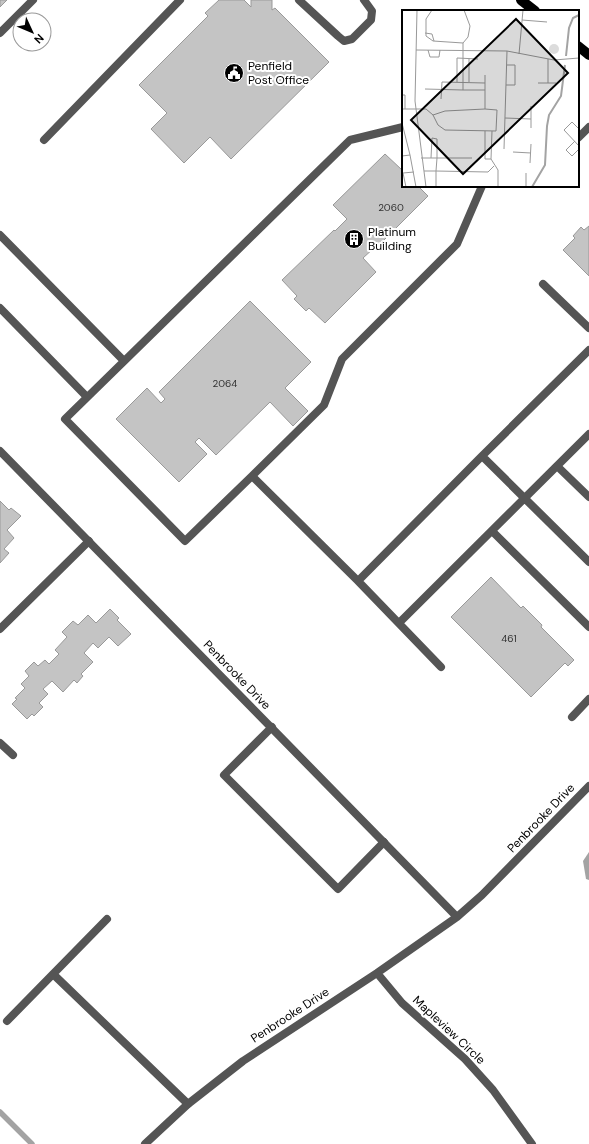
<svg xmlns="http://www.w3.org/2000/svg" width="589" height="1144" viewBox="0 0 589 1144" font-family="'DM Sans',sans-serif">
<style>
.water{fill:#a3a3a3}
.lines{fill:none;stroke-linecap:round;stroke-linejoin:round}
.stream{stroke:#a3a3a3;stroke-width:5.5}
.building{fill:#c4c4c4;stroke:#999}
.service{stroke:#555;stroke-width:8}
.minor{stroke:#555;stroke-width:8}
.primary{stroke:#000;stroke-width:10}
.labels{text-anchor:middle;stroke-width:4;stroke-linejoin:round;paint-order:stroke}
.number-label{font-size:10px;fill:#313131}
.poi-label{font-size:12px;fill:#000;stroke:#fff;text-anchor:start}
.street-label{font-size:12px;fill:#000;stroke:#fff}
.inset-river{fill:none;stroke:#a3a3a3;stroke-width:2}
.inset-road{fill:none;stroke:#999;stroke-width:1}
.view{fill:#000;fill-opacity:0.15;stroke:#000;stroke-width:2}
.inset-edge{fill:none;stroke:#000;stroke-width:2}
</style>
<rect width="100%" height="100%" fill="#fff"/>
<!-- water -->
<path class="water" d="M589 852V880L586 879 583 861Z"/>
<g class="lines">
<!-- stream -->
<path class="stream" d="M0 1112 32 1144"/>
</g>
<!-- building -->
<path class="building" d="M0 0H7L0 7Z
M219 0H244L251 7V0H272V10L275 8 329 62 231 159 210 137 184 163 151 129 167 113 139 85 208 16 205 13Z
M385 154 401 169 403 167V186H418L428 196 375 249 374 248 363 258 376 272 325 323 309 308 306 311 294 299 297 296 282 280 334 230 335 231 347 219 333 205Z
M589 226V276L563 250 575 238 573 236 581 227 584 230Z
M250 301 311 362 285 388 308 411 293 426 270 402 216 455 199 438 195 442 207 454 179 482 116 419 147 388 161 403 165 399 159 392Z
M0 501 9 510 11 508 21 516 7 530 14 538 4 549 9 553 0 563Z
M491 577 521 608 523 606 542 625 541 627 574 660 568 666 565 663 531 697 451 617Z
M110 609 119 618 117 620 131 634 118 646 109 637 98 648 93 643 84 653 93 662 81 674 83 676 77 683 74 680 63 692 52 681 43 689 48 694 39 703 43 707 34 716 32 714 27 719 12 704 17 699 15 698 25 688 21 684 29 676 25 671 34 662 38 666 45 660 49 664 59 654 55 650 67 637 62 632 73 621 78 625 88 615 96 623Z"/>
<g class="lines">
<!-- service -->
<path class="service" d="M299 0 338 36 344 41 352 39 371 20 372 11 364 0
M0 33 33 0
M578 138 589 127
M44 140 180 0
M482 186 457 244 342 359 324 405 252 476 358 581 482 456 589 562
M0 235 124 361
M543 284 589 328
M0 308 87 397
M482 456 589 350
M557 466 589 497
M252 476 185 541 65 419 350 140 403 127
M492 531 589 627
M358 581 441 667
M399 623 589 434
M0 629 89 541
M572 717 589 699
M272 727 224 775 338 889 384 842
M0 743 13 755
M53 974 188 1104
M7 1021 107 919"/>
<!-- minor -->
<path class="minor" d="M0 451 457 917
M377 973 402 1003 465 1059 493 1090 532 1144
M145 1144 188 1104 243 1061 377 973 457 917 482 895 589 786"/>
<!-- primary -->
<path class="primary" d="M521 0 535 11
M578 46 589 55"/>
</g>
<!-- icons -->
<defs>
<symbol id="civic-disc" viewBox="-11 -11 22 22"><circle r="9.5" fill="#000" stroke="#fff"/><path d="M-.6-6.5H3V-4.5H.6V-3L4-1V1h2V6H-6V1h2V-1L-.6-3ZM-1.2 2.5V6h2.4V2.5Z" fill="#fff"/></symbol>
<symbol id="building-disc" viewBox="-11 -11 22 22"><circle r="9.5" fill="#000" stroke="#fff"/><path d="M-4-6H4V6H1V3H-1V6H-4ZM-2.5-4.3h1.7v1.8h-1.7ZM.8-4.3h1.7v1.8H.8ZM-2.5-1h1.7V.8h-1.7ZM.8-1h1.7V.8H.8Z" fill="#fff"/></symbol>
</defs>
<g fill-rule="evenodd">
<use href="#civic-disc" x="223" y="62" width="22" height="22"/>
<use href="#building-disc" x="343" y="228" width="22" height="22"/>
</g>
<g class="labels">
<!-- number labels -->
<g class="number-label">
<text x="391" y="211">2060</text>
<text x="225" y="387">2064</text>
<text x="509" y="642">461</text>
</g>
<!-- poi labels -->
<g class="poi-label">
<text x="248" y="70">Penfield<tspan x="248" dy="14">Post Office</tspan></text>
<text x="368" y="236">Platinum<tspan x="368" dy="14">Building</tspan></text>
</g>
<!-- street labels -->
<g class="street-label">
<text transform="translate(237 675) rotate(46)" y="4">Penbrooke Drive</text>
<text transform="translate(541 818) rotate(-46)" y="4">Penbrooke Drive</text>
<text transform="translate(290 1015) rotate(-33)" y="4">Penbrooke Drive</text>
<text transform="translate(449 1030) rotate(43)" y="4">Mapleview Circle</text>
</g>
</g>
<!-- overview -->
<g transform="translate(402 10)">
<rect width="177" height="177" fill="#fff"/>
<path d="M147 39a5 5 0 1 1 10 0a5 5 0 1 1-10 0Z" fill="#dcdcdc"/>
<path class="inset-river" d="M164 46 167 18 171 8 177 5M130 177 143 155 145 116 147 105 159 86 163 55"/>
<path class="inset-road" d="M15 0 13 91 24 177M30 0 24 9V26L31 31 61 33M120 10 145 12M23 23 30 24 32 31M14 40 105 41 152 50 177 48M26 40 28 47H37L38 40M117 44 121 0M55 72V48L76 49M67 72V48M136 73H154M146 73V49M104 75H113V55H105M23 79 61 80M83 80V65M0 85H3V99M39 89 40 72 83 73M0 99H24L31 105 43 101 83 99V80H61V33L66 27 68 16 62 0M31 105 36 115 43 120 94 121 95 100 83 99M103 108 129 109V118M129 109V96M0 113 8 145M177 119 170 112 162 120 177 136M83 121V149H89L90 121M173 131 164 140 170 146 177 139M102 139 105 41M111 142 129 143M0 146 8 145 14 177M19 148H35L34 161 86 162 92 156M29 148 30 128 35 129V148H70M89 149 96 160V177M128 153 129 134M22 161H34V177M4 177 1 163 12 162M64 177H89M124 177V163"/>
<path class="view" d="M114 9 166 63 61 164 9 110Z"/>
<rect width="177" height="177" class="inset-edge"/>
</g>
<!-- north arrow -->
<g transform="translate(32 32) rotate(134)"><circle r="19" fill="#ffffff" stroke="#999999"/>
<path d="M0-3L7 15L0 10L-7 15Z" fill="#000000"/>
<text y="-6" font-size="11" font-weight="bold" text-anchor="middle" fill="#000000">N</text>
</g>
</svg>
